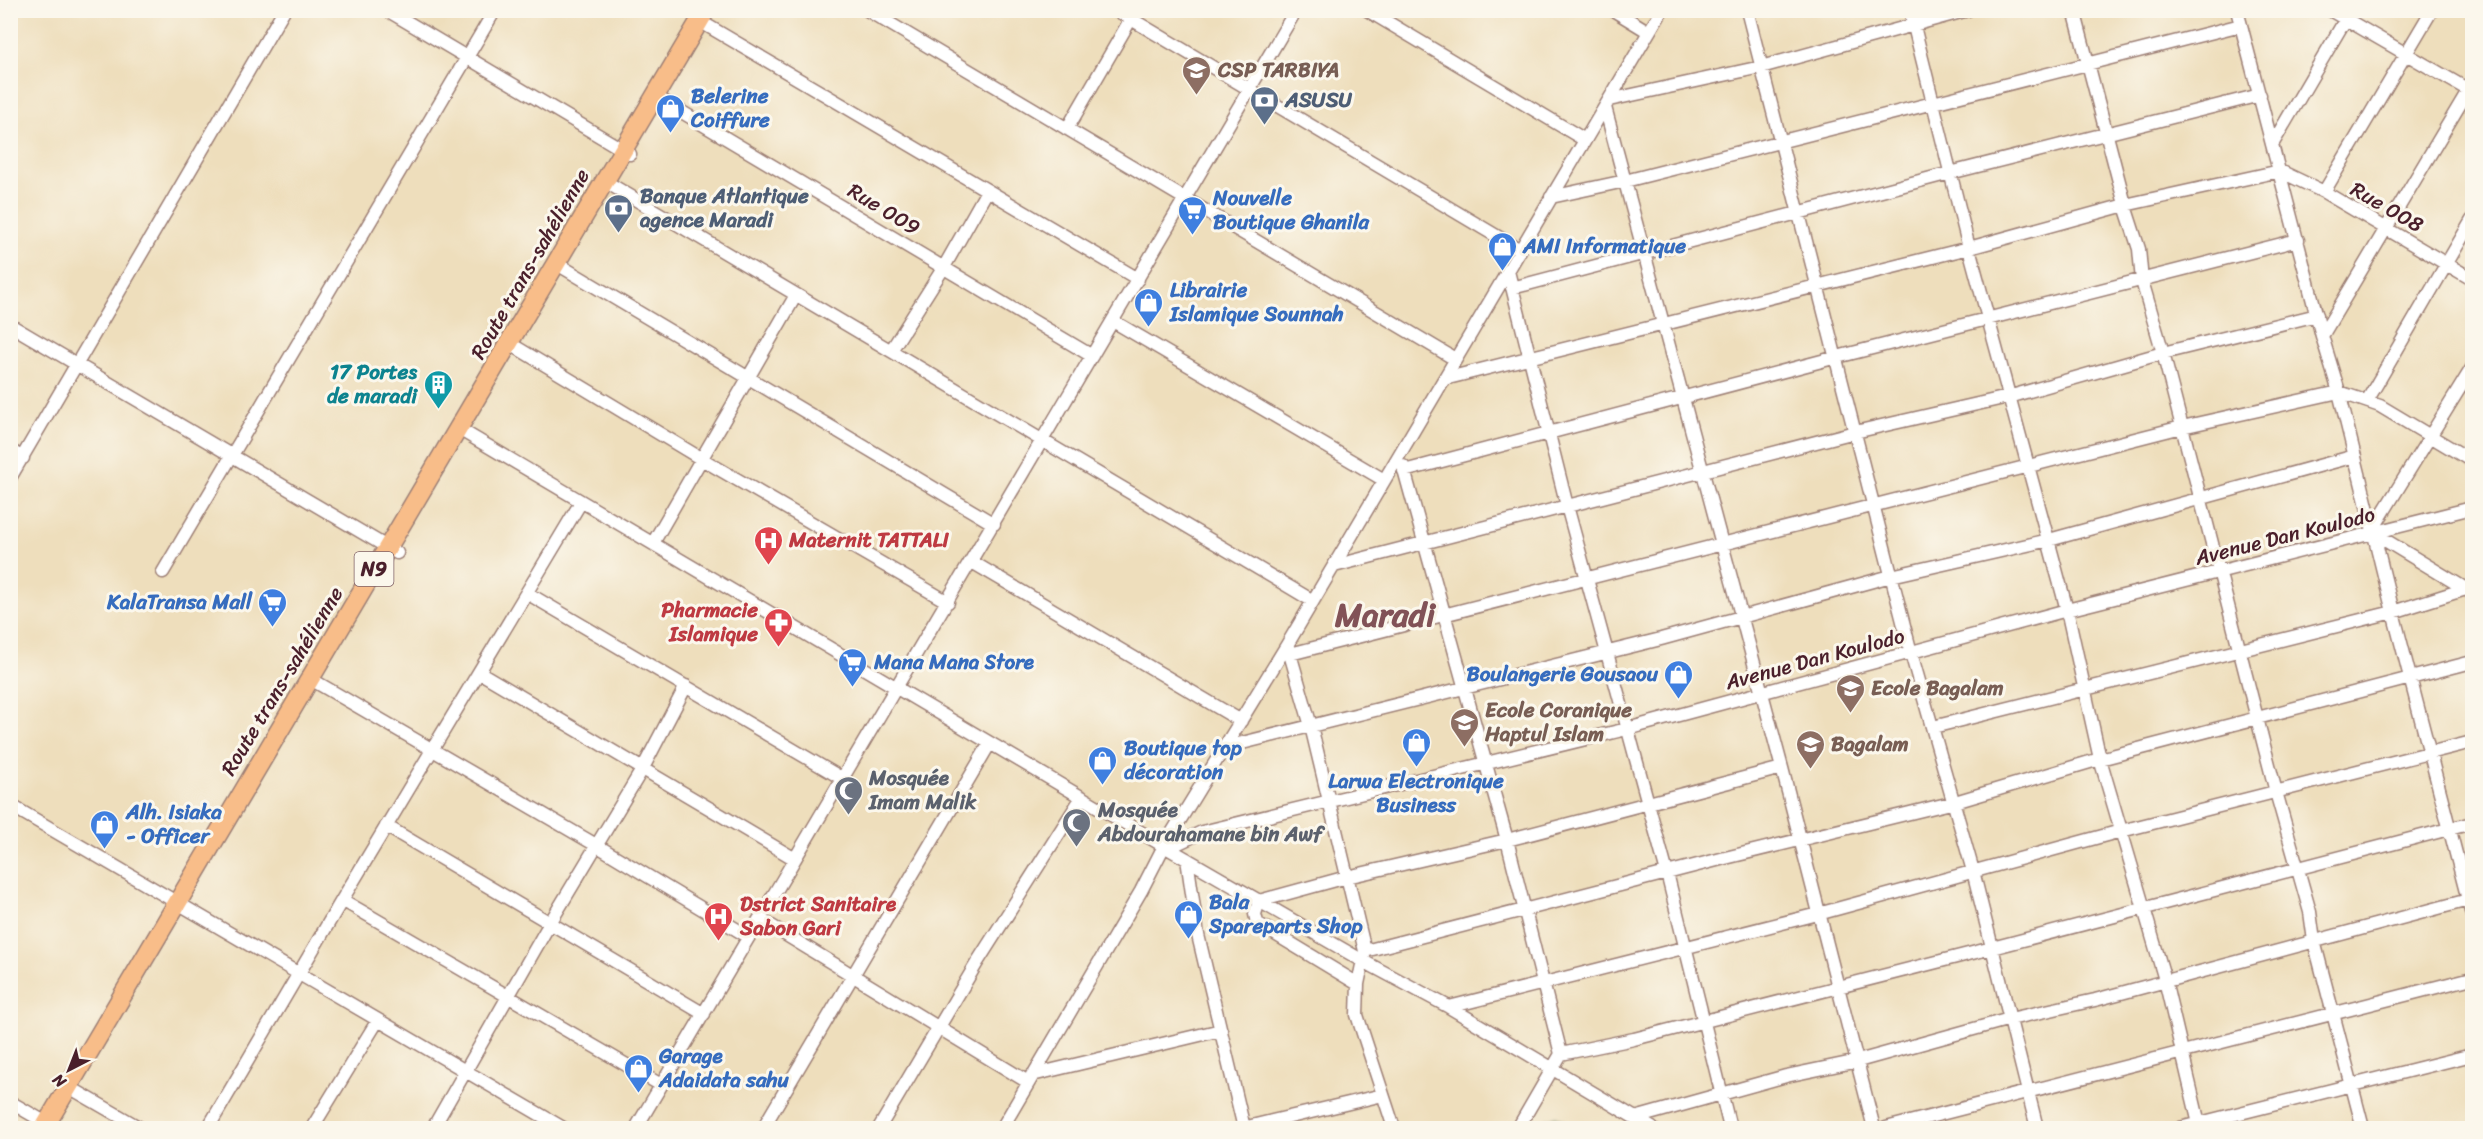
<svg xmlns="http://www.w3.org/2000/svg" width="2483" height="1139" viewBox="0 0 2483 1139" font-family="Sriracha,sans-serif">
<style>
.green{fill:#9dce7d;stroke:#747654;stroke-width:1.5}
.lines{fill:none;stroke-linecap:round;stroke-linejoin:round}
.minor-casing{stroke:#9c7e74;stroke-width:15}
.highway-casing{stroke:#9c7e74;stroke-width:21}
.minor{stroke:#fff;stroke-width:12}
.highway{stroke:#f8bd89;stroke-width:18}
.labels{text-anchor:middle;stroke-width:6;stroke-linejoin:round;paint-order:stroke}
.shield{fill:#fbf7ec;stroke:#7f6065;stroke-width:1.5}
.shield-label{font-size:20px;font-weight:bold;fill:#4a1f2b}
.education-label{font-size:21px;font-weight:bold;fill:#785e54;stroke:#fbf7ec;text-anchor:start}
.shop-label{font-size:21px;font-weight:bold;fill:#366cbe;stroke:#fbf7ec;text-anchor:start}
.service-label{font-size:21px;font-weight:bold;fill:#4e5e75;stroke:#fbf7ec;text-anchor:start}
.street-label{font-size:21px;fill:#4a1f2b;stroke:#fbf7ec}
.culture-label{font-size:21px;font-weight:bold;fill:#0d838f;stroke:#fbf7ec;text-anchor:end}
.health-label{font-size:21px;font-weight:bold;fill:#be3a42;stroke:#fbf7ec;text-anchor:start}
.worship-label{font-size:21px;font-weight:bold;fill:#5b616d;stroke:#fbf7ec;text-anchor:start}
.town-label{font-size:33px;font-weight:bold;fill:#825257;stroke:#fbf7ec}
</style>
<rect width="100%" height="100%" fill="#fbf7ec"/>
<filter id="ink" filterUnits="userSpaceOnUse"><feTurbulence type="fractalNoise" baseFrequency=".0167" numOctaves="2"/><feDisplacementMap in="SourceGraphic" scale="12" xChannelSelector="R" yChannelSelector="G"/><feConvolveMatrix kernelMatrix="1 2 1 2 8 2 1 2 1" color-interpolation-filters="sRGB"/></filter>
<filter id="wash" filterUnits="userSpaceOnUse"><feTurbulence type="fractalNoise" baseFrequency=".008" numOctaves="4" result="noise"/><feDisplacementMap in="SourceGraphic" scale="24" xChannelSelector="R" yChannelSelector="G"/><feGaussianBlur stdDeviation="1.35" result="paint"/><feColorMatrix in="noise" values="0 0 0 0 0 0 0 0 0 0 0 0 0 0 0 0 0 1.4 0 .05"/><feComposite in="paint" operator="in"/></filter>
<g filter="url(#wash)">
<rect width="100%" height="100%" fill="#eedebc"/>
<!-- green -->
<path class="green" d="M1556 1116 1578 1128H1539L1543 1121Z"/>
</g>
<g filter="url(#ink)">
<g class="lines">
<defs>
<path id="minor" d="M387 10 630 154
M867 10 1455 359
M1116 10 1520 250
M1367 10 1585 140
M1613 10 1649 32
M1747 10 1911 653 1973 871 2037 1128
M1910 10 1969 248 2067 610 2100 759 2165 980 2200 1128
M2074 10 2127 212 2139 249 2142 281 2163 353 2276 792 2310 912 2314 941 2363 1128
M2237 10 2322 336 2339 392 2393 612 2472 915
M2330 10 2472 92
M708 26 1138 279
M655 96 1092 356
M1609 100 1761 67 1968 10
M1605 107 1782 768 1874 1128
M1067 129 1136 10
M2273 143 2351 10
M613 186 1313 601
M2324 192 2432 10
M1551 197 1625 181 2241 25
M564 268 994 524
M1508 271 1567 506 1667 873 1730 1128
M1512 288 1950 173 2260 95
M1113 321 1384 480
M10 325 397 553
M2322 336 2472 84
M509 343 700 458 948 602
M892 349 944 267 987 191
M1444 379 1969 248 2125 205 2280 171 2324 192 2472 279
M2367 401 2472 220
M459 429 1164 846 1363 961 1449 1007 1652 1128
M10 450 23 458
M1403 466 1507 840 1561 1054 1518 1128
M1404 471 1837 357 2298 240
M10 478 284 10
M2373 529 2472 368
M2375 534 2469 591
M653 543 796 295
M972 562 1241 721
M1334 566 1855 432 2008 397 2163 353 2317 315
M163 572 495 10
M527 593 843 779
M1288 647 1311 726 1365 951
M1290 654 2182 427 2339 392 2380 406 2472 461
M479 672 795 859
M309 678 596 845 749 937
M1933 727 2393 612 2472 587
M1226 747 1661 639 1891 576 2049 540 2355 456
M10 805 563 1128
M386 826 704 1014
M1168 848 1202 832 1627 729 2067 610 2472 508
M1187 859 1198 935 1244 1128
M342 900 661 1085
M760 919 1028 1082
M1358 984 1257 923 1255 914 1259 901 1347 877 1507 840 1782 768
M1449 1007 1818 914 2121 831 2472 742
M1561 1054 1634 1039 1992 948 2472 823
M1032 1075 1221 1030
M69 1087 140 1128
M10 1102 55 1128
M1635 1118 1786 1076 1858 1061 2010 1019 2095 1000 2472 899
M208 1128 342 900 581 502
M312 1128 378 1020
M433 1128 550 923 643 768 686 686
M636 1128 1296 10
M763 1128 990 743
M879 1128 978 961 1082 797
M1002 1128 1141 891 1164 846 1287 645 1662 10
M1243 1128 1383 1095
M1394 1128 1357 1015 1358 984 1365 951 1721 859 1955 802 2100 759 2472 662
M1886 1128 2472 978
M2180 1128 2472 1055"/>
<path id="highway" d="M44 1128 706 10"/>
</defs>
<!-- minor casing -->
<use href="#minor" class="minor-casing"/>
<!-- highway casing -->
<use href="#highway" class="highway-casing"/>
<!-- minor -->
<use href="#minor" class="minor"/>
<!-- highway -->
<use href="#highway" class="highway"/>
</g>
</g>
<!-- icons -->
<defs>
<symbol id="school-pin" viewBox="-11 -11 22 30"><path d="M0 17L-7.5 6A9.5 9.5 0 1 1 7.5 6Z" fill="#8d6e63" stroke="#fbf7ec"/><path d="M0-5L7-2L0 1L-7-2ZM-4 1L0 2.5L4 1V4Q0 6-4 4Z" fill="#fff"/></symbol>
<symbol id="bank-pin" viewBox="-11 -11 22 30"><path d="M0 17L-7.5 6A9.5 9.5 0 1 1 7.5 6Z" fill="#5c6f8a" stroke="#fbf7ec"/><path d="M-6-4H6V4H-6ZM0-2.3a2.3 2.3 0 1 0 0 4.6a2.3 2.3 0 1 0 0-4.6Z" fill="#fff"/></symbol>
<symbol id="shop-pin" viewBox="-11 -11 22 30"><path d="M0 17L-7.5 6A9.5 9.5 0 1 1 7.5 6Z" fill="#3f7fe0" stroke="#fbf7ec"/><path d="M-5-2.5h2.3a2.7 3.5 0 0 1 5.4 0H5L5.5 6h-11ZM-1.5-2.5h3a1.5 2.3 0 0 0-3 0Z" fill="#fff"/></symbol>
<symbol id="supermarket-pin" viewBox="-11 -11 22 30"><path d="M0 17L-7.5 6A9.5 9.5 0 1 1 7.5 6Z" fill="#3f7fe0" stroke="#fbf7ec"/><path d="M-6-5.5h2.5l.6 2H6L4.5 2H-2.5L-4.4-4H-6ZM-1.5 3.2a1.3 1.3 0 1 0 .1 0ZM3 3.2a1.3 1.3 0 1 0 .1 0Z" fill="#fff"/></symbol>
<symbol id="building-pin" viewBox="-11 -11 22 30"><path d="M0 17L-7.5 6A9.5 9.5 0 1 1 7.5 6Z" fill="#0f9aa8" stroke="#fbf7ec"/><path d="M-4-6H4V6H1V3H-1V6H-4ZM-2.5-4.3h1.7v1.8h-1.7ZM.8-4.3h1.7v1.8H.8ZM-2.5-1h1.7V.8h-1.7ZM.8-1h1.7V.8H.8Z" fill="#fff"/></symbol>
<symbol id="hospital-pin" viewBox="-11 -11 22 30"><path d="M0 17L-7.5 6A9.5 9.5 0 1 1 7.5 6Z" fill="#e0444e" stroke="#fbf7ec"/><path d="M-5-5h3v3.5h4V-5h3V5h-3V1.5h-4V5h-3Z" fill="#fff"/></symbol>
<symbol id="pharmacy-pin" viewBox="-11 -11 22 30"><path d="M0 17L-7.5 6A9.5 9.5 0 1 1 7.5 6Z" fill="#e0444e" stroke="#fbf7ec"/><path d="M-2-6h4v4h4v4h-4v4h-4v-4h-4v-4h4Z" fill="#fff"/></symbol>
<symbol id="mosque-pin" viewBox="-11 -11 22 30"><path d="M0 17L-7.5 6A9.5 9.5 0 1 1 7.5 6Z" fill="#6b7280" stroke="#fbf7ec"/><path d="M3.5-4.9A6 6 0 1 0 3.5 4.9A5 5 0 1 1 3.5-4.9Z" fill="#fff"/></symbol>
</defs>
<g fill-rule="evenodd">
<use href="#school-pin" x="1180" y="54" width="33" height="45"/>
<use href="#bank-pin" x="1248" y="84" width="33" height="45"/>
<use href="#shop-pin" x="654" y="92" width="33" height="45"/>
<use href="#bank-pin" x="602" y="192" width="33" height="45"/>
<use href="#supermarket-pin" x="1176" y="194" width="33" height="45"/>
<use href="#shop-pin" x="1486" y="230" width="33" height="45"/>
<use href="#shop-pin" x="1132" y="286" width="33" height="45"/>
<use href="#building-pin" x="422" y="368" width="33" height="45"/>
<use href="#hospital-pin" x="752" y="524" width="33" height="45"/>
<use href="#supermarket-pin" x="256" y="586" width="33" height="45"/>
<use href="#pharmacy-pin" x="762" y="606" width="33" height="45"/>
<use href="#supermarket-pin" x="836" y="646" width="33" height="45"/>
<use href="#shop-pin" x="1662" y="658" width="33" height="45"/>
<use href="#school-pin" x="1834" y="672" width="33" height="45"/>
<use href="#school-pin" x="1448" y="706" width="33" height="45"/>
<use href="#shop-pin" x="1400" y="726" width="33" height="45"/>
<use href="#school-pin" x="1794" y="728" width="33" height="45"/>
<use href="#shop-pin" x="1086" y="744" width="33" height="45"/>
<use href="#mosque-pin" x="832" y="774" width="33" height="45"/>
<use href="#mosque-pin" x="1060" y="806" width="33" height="45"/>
<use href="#shop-pin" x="88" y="808" width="33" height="45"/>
<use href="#shop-pin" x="1172" y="898" width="33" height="45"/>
<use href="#hospital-pin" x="702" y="900" width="33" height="45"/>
<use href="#shop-pin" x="622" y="1052" width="33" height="45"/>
</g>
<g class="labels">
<!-- shield labels -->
<rect class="shield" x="354.5" y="552" width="39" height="34" rx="4.5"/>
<g class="shield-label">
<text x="374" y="576">N9</text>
</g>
<!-- education labels -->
<g class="education-label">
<text x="1218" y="77">CSP TARBIYA</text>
<text x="1871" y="695">Ecole Bagalam</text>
<text x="1485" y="717">Ecole Coranique<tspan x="1485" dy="24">Haptul Islam</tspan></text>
<text x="1831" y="751">Bagalam</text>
</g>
<!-- shop labels -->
<g class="shop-label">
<text x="691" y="103">Belerine<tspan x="691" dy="24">Coiffure</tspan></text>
<text x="1213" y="205">Nouvelle<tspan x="1213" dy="24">Boutique Ghanila</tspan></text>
<text x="1523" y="253">AMI Informatique</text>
<text x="1170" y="297">Librairie<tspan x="1170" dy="24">Islamique Sounnah</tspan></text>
<text x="252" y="609" text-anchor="end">KalaTransa Mall</text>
<text x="874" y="669">Mana Mana Store</text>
<text x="1658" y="681" text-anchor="end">Boulangerie Gousaou</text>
<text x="1124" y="755">Boutique top<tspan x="1124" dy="24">décoration</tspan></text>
<text x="1416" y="788" text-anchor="middle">Larwa Electronique<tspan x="1416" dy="24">Business</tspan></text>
<text x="126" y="819">Alh. Isiaka<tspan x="126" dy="24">- Officer</tspan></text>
<text x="1209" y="909">Bala<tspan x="1209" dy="24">Spareparts Shop</tspan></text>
<text x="659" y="1063">Garage<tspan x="659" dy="24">Adaidata sahu</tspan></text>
</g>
<!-- service labels -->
<g class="service-label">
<text x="1285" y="107">ASUSU</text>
<text x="640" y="203">Banque Atlantique<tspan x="640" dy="24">agence Maradi</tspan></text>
</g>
<!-- street labels -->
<g class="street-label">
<text transform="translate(2387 207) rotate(30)" y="7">Rue 008</text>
<text transform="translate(884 209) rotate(31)" y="7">Rue 009</text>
<text transform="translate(530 264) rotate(-60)" y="7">Route trans-sahélienne</text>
<text transform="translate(2285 536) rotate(-14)" y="7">Avenue Dan Koulodo</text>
<text transform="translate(1815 659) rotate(-15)" y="7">Avenue Dan Koulodo</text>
<text transform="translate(282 681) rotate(-59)" y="7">Route trans-sahélienne</text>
</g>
<!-- culture labels -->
<g class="culture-label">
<text x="417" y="379">17 Portes<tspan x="417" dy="24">de maradi</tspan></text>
</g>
<!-- health labels -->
<g class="health-label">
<text x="789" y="547">Maternit TATTALI</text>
<text x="758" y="617" text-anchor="end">Pharmacie<tspan x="758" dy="24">Islamique</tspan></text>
<text x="740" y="911">Dstrict Sanitaire<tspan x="740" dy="24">Sabon Gari</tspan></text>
</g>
<!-- worship labels -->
<g class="worship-label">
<text x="869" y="785">Mosquée<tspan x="869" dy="24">Imam Malik</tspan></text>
<text x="1098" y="817">Mosquée<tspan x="1098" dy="24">Abdourahamane bin Awf</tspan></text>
</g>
<!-- town labels -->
<g class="town-label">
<text x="1385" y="626">Maradi</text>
</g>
</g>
<!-- margin -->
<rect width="2483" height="1139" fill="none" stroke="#fbf7ec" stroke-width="36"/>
<!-- north arrow -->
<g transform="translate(69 1070) rotate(222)" stroke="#fbf7ec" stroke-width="4.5" paint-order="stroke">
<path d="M0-4.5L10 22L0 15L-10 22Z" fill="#4a1f2b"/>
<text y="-9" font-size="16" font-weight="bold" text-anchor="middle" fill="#4a1f2b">N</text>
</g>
</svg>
